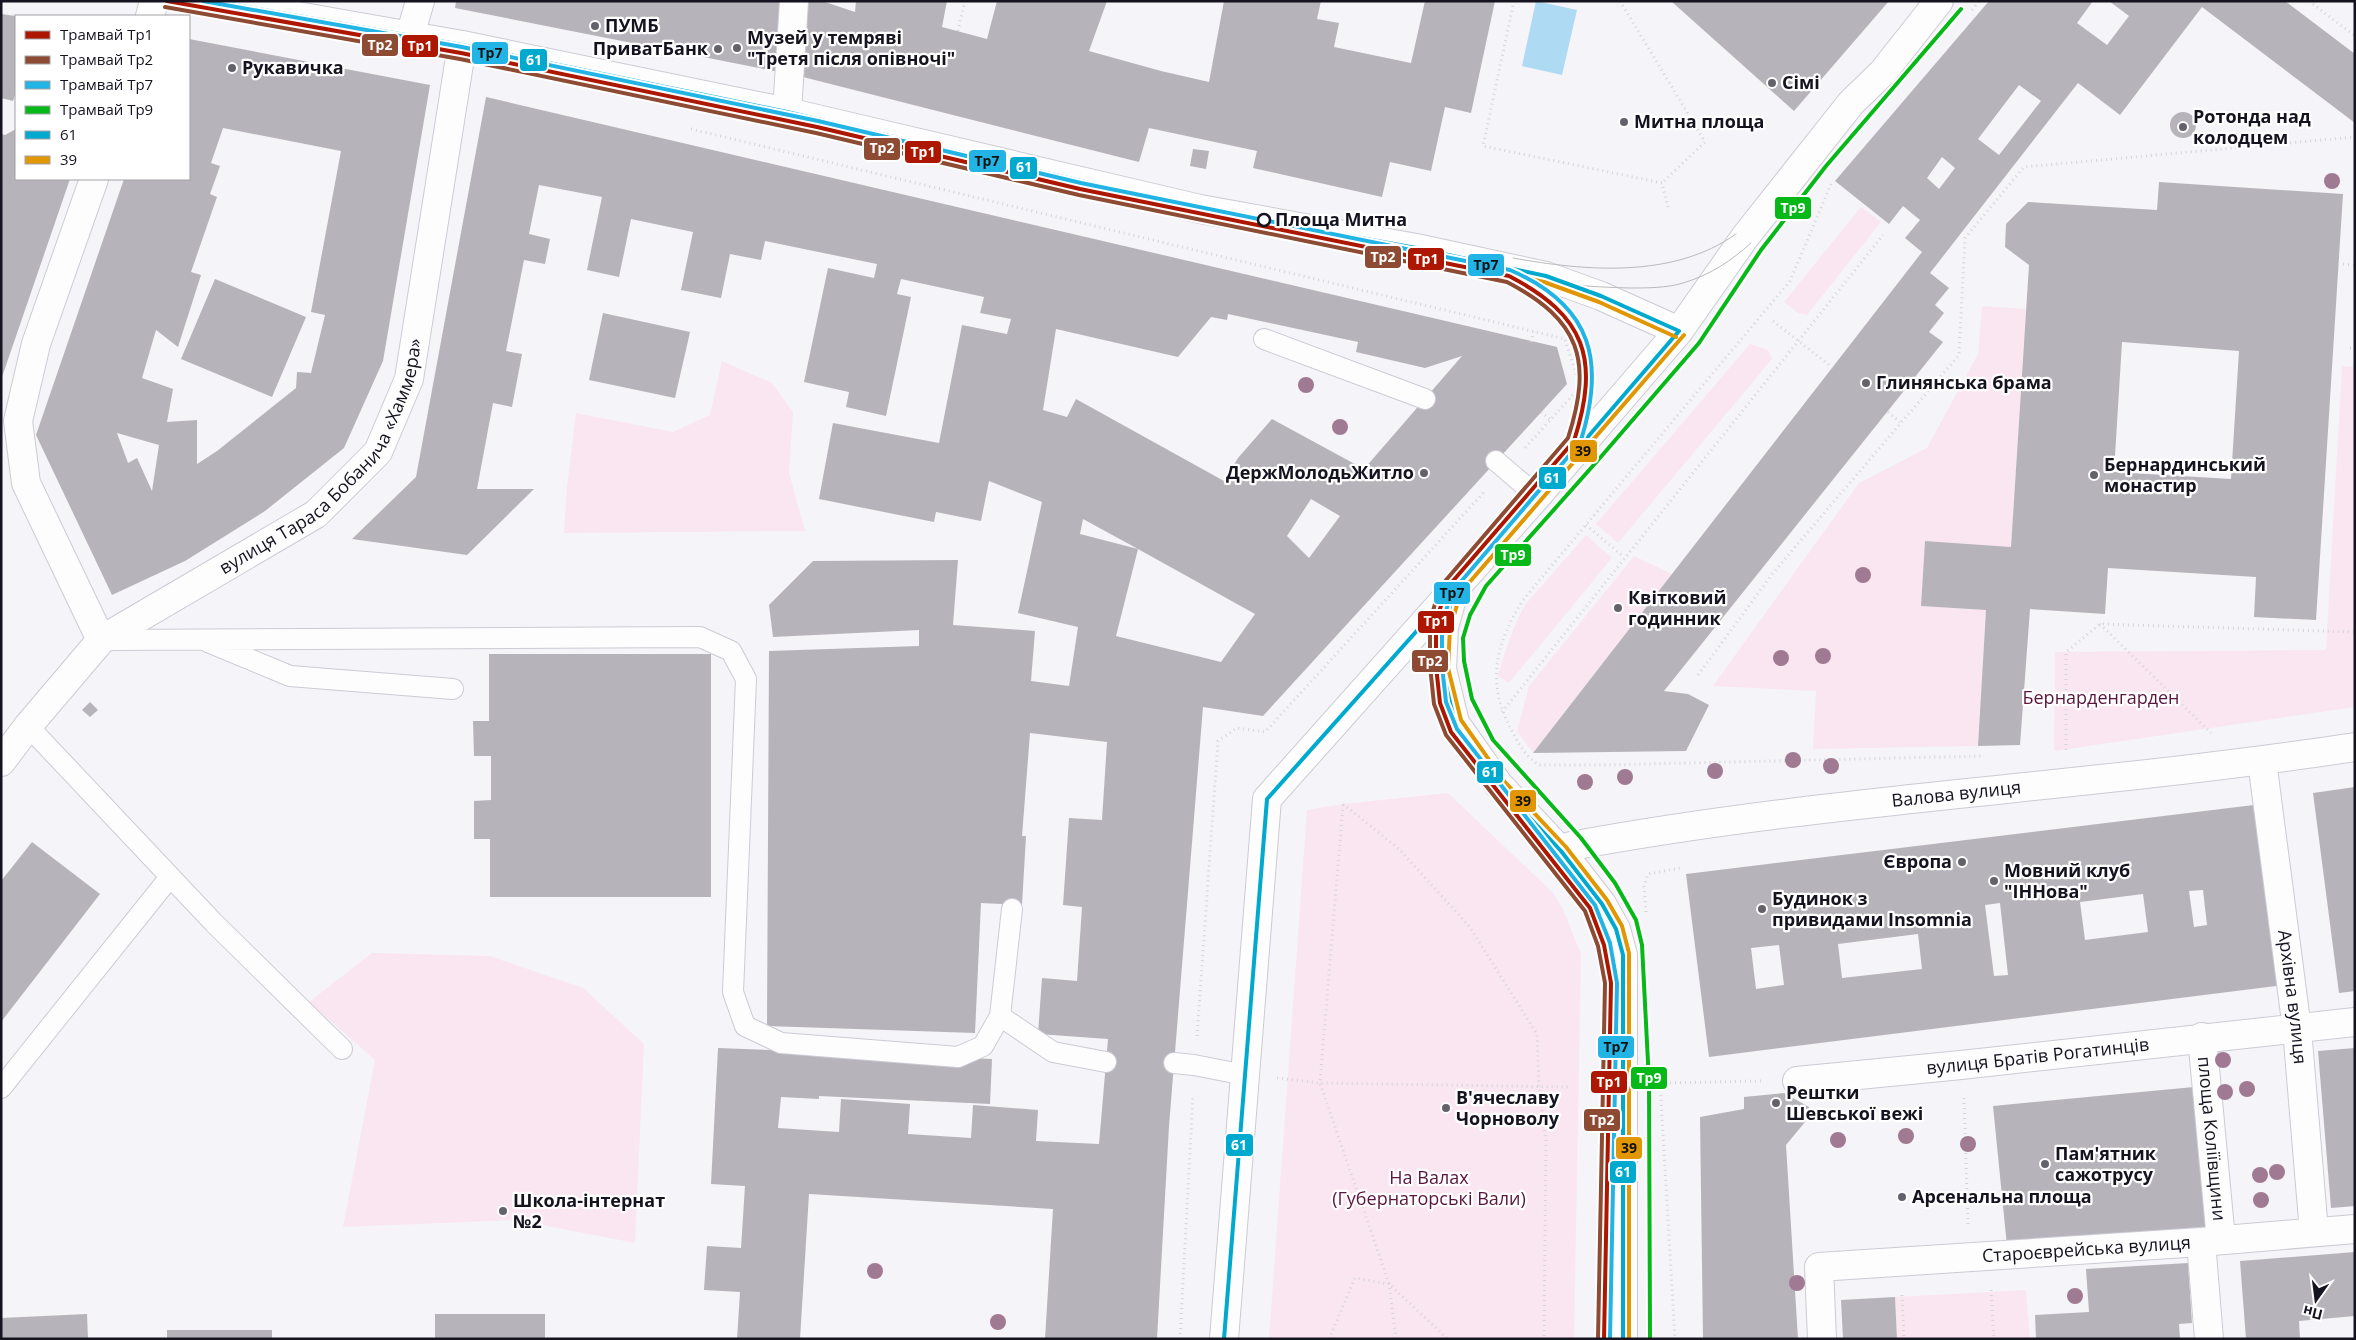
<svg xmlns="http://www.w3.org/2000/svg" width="2356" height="1340" viewBox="0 0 2356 1340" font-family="'Open Sans',sans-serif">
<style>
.green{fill:#fae6f1}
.water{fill:#afdaf3}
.building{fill:#b7b3ba;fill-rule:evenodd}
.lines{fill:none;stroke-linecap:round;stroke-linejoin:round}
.service-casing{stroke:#cccbd4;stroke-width:22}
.pedestrian-casing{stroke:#cccbd4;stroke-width:30}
.minor-casing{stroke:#cccbd4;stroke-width:30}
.primary-casing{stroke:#cccbd4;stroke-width:30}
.path{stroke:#d5d4d6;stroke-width:3;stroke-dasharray:1 4;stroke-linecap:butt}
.service{stroke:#fefdfe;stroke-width:20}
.pedestrian{stroke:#fefdfe;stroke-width:28}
.minor{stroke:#fefdfe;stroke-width:28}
.primary{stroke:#fefdfe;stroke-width:28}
.tram{stroke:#bababc;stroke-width:1}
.bus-1-casing{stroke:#fff;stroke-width:8}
.bus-2-casing{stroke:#fff;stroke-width:8}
.bus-1{stroke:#00a9ce;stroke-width:4}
.bus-2{stroke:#e09703;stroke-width:4}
.tram-1-casing{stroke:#fff;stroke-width:8}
.tram-2-casing{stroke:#fff;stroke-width:8}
.tram-3-casing{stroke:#fff;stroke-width:8}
.tram-4-casing{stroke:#fff;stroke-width:8}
.tram-1{stroke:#ad1700;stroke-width:4}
.tram-2{stroke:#8e4b34;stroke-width:4}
.tram-3{stroke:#22b4e4;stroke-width:4}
.tram-4{stroke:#06b818;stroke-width:4}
.tree{fill:#a07992}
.poi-dot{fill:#63626b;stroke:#fff;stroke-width:2}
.stop-dot{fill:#fff;stroke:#15131f;stroke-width:2.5}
.labels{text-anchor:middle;stroke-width:4.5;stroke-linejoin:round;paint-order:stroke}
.poi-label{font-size:18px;font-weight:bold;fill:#15131f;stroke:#fff;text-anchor:start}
.stop-label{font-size:18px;font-weight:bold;fill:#15131f;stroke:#fff;text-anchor:start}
.street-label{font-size:18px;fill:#15131f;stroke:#fff}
.park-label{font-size:18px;fill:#5a153e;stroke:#fff}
.line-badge{stroke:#fff;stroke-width:2}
.badge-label{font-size:14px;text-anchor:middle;font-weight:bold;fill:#fff}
.pale-badge-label{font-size:14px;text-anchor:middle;font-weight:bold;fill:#111}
</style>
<rect width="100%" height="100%" fill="#f5f4f9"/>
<!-- green -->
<path class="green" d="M1861 207 1881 222 1807 315 1798 313 1784 302Z
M1982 306 2026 309 2011 547 1925 541 1921 606 1986 610 1978 746 1813 749 1816 691 1713 686 1859 483 1927 448 1978 354Z
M1750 344 1768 350 1772 359 1618 543 1596 524Z
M722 361 772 383 793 412 789 473 805 531 564 533 567 487 576 413 673 432 710 415Z
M2342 366 2355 367V707L2054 751 2055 652 2326 650Z
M1586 535 1612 558 1509 683 1498 676C1505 652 1512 628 1525 605Z
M1634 556 1672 574 1533 753 1517 731 1529 686Z
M1448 793 1552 892 1562 907 1581 954 1574 1339H1269L1307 810 1343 804Z
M372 953 490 956 583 988 644 1044 635 1243 517 1220 343 1227 375 1060 309 1002Z
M2026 1290 2030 1339H1897L1895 1297Z"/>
<!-- water -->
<path class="water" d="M1536 1 1577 10 1562 75 1522 66Z"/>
<!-- building -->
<path class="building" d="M456 1H783L779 72 455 8Z
M804 1H822L855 12 856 1H947L942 27 987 39 997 1H1107L1089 51 1161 71 1209 82 1224 1H1321L1317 19 1339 23 1334 47 1411 63 1425 1H1495L1471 113 1445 107 1431 171 1390 162 1382 197 1253 168 1257 151 1149 128 1139 162 799 76Z
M1671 1H1889L1794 111Z
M1989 1H2093L2077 23 2107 45 2129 16 2109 1H2285L2355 54V123L2202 7 2120 115 2078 83 1930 273 1949 288 1935 305 1944 313 1929 332 1943 342 1664 691 1688 694 1709 705 1686 751 1533 753 1922 252 1905 238 1920 220 1903 206 1889 224 1835 181ZM2019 85 2041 101 1999 155 1978 139ZM1942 157 1955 168 1939 189 1927 178Z
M1 14 16 16V92L13 101 1 98Z
M189 39 430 85 383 361 344 448 265 511 185 561 112 595 36 435 124 179H189ZM223 128 341 151 311 312 325 315 311 373 297 372 296 388 217 451 197 464V420L167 422 173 389 142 378 156 330 178 347 201 275 191 272 217 197 210 194 220 166 211 163ZM117 433 159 445 152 491 137 458 128 463Z
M486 97 1557 347 1567 384 1263 716 1203 707 1169 1126 1157 1339H1045L1053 1209 809 1194 800 1339H737L740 1292 704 1290 707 1246 741 1248 745 1186 711 1184 718 1048 992 1059 990 1104 819 1096V1099L781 1097 778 1128 839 1132 841 1099 910 1104 908 1134 971 1138 973 1105 1038 1110 1036 1141 1099 1144 1108 1039 1038 1034 1042 978 1077 981 1082 907 1063 905 1069 818 1102 820 1107 742 1030 733 1022 836H1026L1022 905 981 903 975 1033 767 1026 769 651 919 646V630L773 637 769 605 813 561 958 560 953 625 1035 631 1031 681 1069 686 1078 627 1018 613 1042 502 989 481 981 521 936 512 934 522 819 499 833 423 939 443 962 325 1007 334 1011 319 980 313 984 297 901 279 897 294 911 297 886 416 846 407 849 392 804 382 828 268 874 278 877 264 765 241 761 260 730 254 721 298 681 290 693 232 631 219 619 277 587 270 602 197 539 185 529 234 550 239 545 264 524 260 506 351 522 354 512 407 493 403 477 489H534L467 555 352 539 416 477ZM1228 314 1358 342 1356 352 1425 368 1462 356 1364 469 1272 419 1238 458 1224 481 1076 399 1067 417 1043 410 1056 329 1178 357 1211 317 1227 320ZM1311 499 1340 516 1309 558 1287 536ZM1083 519 1138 549 1080 534ZM1138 549 1255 614 1221 662 1116 636Z
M2170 125a13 13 0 1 1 26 0a13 13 0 1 1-26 0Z
M16 129V179H70L2 377 1 134 5 135Z
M1193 149 1209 151 1206 169 1190 166Z
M2159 182 2343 194 2316 620 2254 617 2256 577 2108 568 2105 614 2030 609 2020 745 1978 746 1986 610 1921 606 1925 541 2011 547 2029 265 2005 247 2006 224 2028 202 2157 210ZM2122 342 2239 351 2231 479 2114 472Z
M215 279 306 317 272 397 181 359Z
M603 313 690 332 675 398 589 380Z
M489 654H711V897H490V839H474V801L491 800V756H474L473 721H489Z
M90 702 98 710 90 717 82 710Z
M2355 787V991L2339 993 2313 793Z
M2262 804 2284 985 1709 1057 1686 874ZM2203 890 2207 925 2194 927 2189 891ZM2143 894 2148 932 2085 940 2080 902ZM2000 903 2008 975 1994 976 1985 905ZM1918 934 1922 969 1842 978 1838 944ZM1779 945 1784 985 1756 989 1751 948Z
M32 842 100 894 1 1022V881Z
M2355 1048V1206L2331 1208 2318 1051Z
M2194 1087 2208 1227 2007 1246 1993 1106Z
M1784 1093 1809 1107 1810 1116 1786 1145 1798 1339H1703L1700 1117 1744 1109V1097Z
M2355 1252V1316L2299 1321 2300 1339H2246L2240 1261Z
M2188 1263 2192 1323 2179 1324 2180 1339H2036L2035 1315 2089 1312 2086 1269Z
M1895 1297 1897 1339H1843L1841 1300Z
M87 1314 88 1339H1V1318Z
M435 1314H545V1339H435Z
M167 1330H272V1339H167Z"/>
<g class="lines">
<defs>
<path id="service" d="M1264 339 1425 399
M1496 461 1537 496
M102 640 700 637 731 651 746 679 733 992 745 1026 781 1043 958 1057 983 1046 1000 1016 1012 909
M208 642 290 676 453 689
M28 726 214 923 342 1049
M1000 1016 1053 1052 1106 1062
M1174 1063 1194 1065 1245 1075
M1 1088 170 877"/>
<g id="pedestrian">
<path id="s1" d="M2262 761 2297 1029 2314 1232"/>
<path id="s2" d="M2202 1037 2221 1240"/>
<path id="s3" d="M1797 1081 1961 1065 2355 1022"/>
<path d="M2201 1242 2209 1339"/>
<path id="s4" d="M1822 1339 1819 1267 2201 1242 2355 1229"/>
</g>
<g id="minor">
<path d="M150 16 154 1"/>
<path d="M410 36 420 1"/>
<path d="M787 112 794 1"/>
<path d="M94 179 36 344 18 421 26 483 101 640"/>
<path id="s5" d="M1 762 28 726 101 640 316 514 378 452 409 379 462 45"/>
<path id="s6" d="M1561 851 1571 846C1830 798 2094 787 2355 747"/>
</g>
<path id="primary" d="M212 1 462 45 787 112 1200 209 1416 248 1546 276 1601 296 1679 331
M1453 595 1444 627 1442 669 1455 723 1499 785 1561 851 1602 904 1616 929 1623 955V1339
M1224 1339 1267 799 1537 496 1679 331 1745 237 1851 103 1883 72 1939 1"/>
</defs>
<!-- service casing -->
<use href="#service" class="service-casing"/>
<!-- pedestrian casing -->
<use href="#pedestrian" class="pedestrian-casing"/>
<!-- minor casing -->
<use href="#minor" class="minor-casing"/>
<!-- primary casing -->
<use href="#primary" class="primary-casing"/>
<!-- path -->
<path class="path" d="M1514 1 1483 146 1662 183 1668 207
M1620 1 1705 142 1662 183
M2309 1 2355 36
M1972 10 1979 1
M958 31 965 1
M691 129 1565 339 1580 387 1525 448
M1831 184 1790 281 1523 600C1494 647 1486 684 1513 733 1519 745 1527 758 1539 765H1604L1982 756
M2338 264 2355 265
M1773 321 1833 368
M1531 342 1534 332
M2350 348H2355
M1541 412 1551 420
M1888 412 1900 422
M1586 525 1624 557
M2100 624 2211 733
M1698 675 1773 573 1959 355 1965 238 2024 167 2355 137
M1502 712 1883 235
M2066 750V652L2100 624 2355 632
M1343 804 1399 849 1469 926 1537 1034 1539 1086 1546 1140 1544 1339
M1343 805 1320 1083 1389 1284 1448 1339
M1646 912 1644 886 1648 874 1680 868
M1197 1036 1218 741 1237 728 1265 732 1485 491
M1659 1065 1675 1339
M1277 1078 1320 1083 1569 1087
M1660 1083 1764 1081
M1964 1098 1968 1224
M1991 1290 1994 1339
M1902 1295 1904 1339
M1180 1339 1193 1095
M1329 1339 1355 1278 1389 1284 1396 1339"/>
<!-- service -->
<use href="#service" class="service"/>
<!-- pedestrian -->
<use href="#pedestrian" class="pedestrian"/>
<!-- minor -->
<use href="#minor" class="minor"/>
<!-- primary -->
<use href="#primary" class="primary"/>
<!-- tram -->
<path class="tram" d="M1513 258C1585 271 1673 279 1736 234
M1509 276C1549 284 1589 287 1630 288 1647 288 1667 288 1683 283 1710 275 1731 261 1751 243"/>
<defs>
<path id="bus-1" d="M213 1 462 45 787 112 1200 209 1416 248 1546 276 1601 296 1679 331
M1459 584 1455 589 1444 627 1442 669 1455 723 1499 785 1561 851 1602 904 1616 929 1623 955V1339
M1224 1339 1267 799 1537 496 1679 331"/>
<path id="bus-2" d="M211 7 461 51 786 118 1199 215 1415 254 1544 282 1599 302 1676 337
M1629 1339V953L1622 926 1607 900 1566 847 1504 781 1461 720 1448 668 1450 628 1461 592 1684 335"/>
</defs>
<!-- bus-1 casing -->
<use href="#bus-1" class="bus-1-casing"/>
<!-- bus-2 casing -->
<use href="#bus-2" class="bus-2-casing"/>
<!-- bus-1 -->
<use href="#bus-1" class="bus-1"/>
<!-- bus-2 -->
<use href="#bus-2" class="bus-2"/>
<defs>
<path id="tram-1" d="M167 1 461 53 817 127 1080 189 1509 276C1586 316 1600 359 1574 441L1446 589 1436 622V666L1440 703 1451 732 1590 908 1604 945 1611 983 1604 1339"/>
<path id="tram-2" d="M165 7 460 59 816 133 1079 195 1507 282C1580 320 1593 360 1568 438L1440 587 1430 621V666L1434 704 1446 735 1585 911 1598 946 1605 983 1598 1339"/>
<path id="tram-3" d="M203 1 462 47 818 121 1081 183 1510 270C1593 306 1606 362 1580 443L1452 592 1442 623V666L1446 702 1457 729 1595 905 1610 943 1617 983 1610 1339"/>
<path id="tram-4" d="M1650 1339 1649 1082 1642 945 1636 920 1615 883 1581 838 1493 740 1472 699 1464 661 1463 638 1470 615 1486 586 1599 459 1699 343 1761 250 1826 166 1961 9"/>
</defs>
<!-- tram-1 casing -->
<use href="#tram-1" class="tram-1-casing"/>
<!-- tram-2 casing -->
<use href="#tram-2" class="tram-2-casing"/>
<!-- tram-3 casing -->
<use href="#tram-3" class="tram-3-casing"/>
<!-- tram-4 casing -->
<use href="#tram-4" class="tram-4-casing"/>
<!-- tram-1 -->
<use href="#tram-1" class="tram-1"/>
<!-- tram-2 -->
<use href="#tram-2" class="tram-2"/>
<!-- tram-3 -->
<use href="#tram-3" class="tram-3"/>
<!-- tram-4 -->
<use href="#tram-4" class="tram-4"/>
</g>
<!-- trees -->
<g class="tree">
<circle cx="2332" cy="181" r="8"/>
<circle cx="1306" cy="385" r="8"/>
<circle cx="1340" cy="427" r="8"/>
<circle cx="1863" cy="575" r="8"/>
<circle cx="1823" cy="656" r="8"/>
<circle cx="1781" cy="658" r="8"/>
<circle cx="1793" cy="760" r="8"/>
<circle cx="1831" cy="766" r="8"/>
<circle cx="1715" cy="771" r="8"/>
<circle cx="1625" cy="777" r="8"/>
<circle cx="1585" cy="782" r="8"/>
<circle cx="2223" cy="1060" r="8"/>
<circle cx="2247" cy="1089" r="8"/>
<circle cx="2225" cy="1092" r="8"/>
<circle cx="1906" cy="1136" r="8"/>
<circle cx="1838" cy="1140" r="8"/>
<circle cx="1968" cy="1144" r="8"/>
<circle cx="2277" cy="1172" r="8"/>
<circle cx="2260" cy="1175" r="8"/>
<circle cx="2261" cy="1200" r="8"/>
<circle cx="875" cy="1271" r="8"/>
<circle cx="1797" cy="1283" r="8"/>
<circle cx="2075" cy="1296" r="8"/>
<circle cx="998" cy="1322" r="8"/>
</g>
<!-- markers -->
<g class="poi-dot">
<circle cx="595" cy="26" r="5"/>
<circle cx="737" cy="48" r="5"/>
<circle cx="718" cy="49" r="5"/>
<circle cx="232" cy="68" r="5"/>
<circle cx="1772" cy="83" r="5"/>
<circle cx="1624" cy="122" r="5"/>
<circle cx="2183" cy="127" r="5"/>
<circle cx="1866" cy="383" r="5"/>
<circle cx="1424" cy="473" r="5"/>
<circle cx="2094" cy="475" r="5"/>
<circle cx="1618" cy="608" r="5"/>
<circle cx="1962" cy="862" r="5"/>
<circle cx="1994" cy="881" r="5"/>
<circle cx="1762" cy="909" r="5"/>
<circle cx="1776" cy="1103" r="5"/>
<circle cx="1446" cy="1108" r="5"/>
<circle cx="2045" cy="1164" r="5"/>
<circle cx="1902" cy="1197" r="5"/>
<circle cx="503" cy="1211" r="5"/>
</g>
<circle class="stop-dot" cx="1264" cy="220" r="6"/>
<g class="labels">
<!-- poi labels -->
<g class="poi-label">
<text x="605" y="32">ПУМБ</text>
<text x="747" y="44">Музей у темряві<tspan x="747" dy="21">"Третя після опівночі"</tspan></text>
<text x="708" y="55" text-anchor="end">ПриватБанк</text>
<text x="242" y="74">Рукавичка</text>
<text x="1782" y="89">Сімі</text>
<text x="2193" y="123">Ротонда над<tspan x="2193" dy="21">колодцем</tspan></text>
<text x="1634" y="128">Митна площа</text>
<text x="1876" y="389">Глинянська брама</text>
<text x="2104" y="471">Бернардинський<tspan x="2104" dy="21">монастир</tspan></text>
<text x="1414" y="479" text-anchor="end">ДержМолодьЖитло</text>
<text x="1628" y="604">Квітковий<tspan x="1628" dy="21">годинник</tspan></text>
<text x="1952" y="868" text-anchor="end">Європа</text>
<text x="2004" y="877">Мовний клуб<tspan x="2004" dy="21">"ІННова"</tspan></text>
<text x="1772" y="905">Будинок з<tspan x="1772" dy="21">привидами Insomnia</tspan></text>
<text x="1786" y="1099">Рештки<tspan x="1786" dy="21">Шевської вежі</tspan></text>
<text x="1456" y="1104">В'ячеславу<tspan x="1456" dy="21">Чорноволу</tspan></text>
<text x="2055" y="1160">Пам'ятник<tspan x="2055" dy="21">сажотрусу</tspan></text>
<text x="1912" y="1203">Арсенальна площа</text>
<text x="513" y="1207">Школа-інтернат<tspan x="513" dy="21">№2</tspan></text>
</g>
<!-- stop labels -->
<g class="stop-label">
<text x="1275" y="226">Площа Митна</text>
</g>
<!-- street labels -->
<g class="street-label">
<text dy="6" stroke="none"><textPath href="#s5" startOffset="456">вулиця Тараса Бобанича «Хаммера»</textPath></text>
<text dy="6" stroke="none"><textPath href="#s6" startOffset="400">Валова вулиця</textPath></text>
<text dy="6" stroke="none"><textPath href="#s1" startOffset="238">Архівна вулиця</textPath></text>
<text dy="6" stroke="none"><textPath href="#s3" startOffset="242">вулиця Братів Рогатинців</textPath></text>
<text dy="6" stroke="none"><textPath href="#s2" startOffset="102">площа Коліївщини</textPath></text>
<text dy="6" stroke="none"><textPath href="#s4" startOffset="340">Староєврейська вулиця</textPath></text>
</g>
<!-- park labels -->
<g class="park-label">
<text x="2101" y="704">Бернарденгарден</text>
<text x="1429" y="1184">На Валах<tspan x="1429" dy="21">(Губернаторські Вали)</tspan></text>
</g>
</g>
<g class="line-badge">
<rect x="361" y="33" width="38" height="24" rx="5" fill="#8e4b34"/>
<rect x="401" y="34" width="38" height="24" rx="5" fill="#ad1700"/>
<rect x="471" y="41" width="38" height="24" rx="5" fill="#22b4e4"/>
<rect x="519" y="48" width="29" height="24" rx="5" fill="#00a9ce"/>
<rect x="863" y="137" width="38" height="24" rx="5" fill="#8e4b34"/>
<rect x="904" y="140" width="38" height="24" rx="5" fill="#ad1700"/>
<rect x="968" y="149" width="39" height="24" rx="5" fill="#22b4e4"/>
<rect x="1009" y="156" width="29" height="24" rx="5" fill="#00a9ce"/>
<rect x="1774" y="196" width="38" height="24" rx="5" fill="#06b818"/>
<rect x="1364" y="245" width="38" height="24" rx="5" fill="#8e4b34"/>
<rect x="1407" y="247" width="38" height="24" rx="5" fill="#ad1700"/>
<rect x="1467" y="253" width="38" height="24" rx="5" fill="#22b4e4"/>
<rect x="1569" y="439" width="29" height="24" rx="5" fill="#e09703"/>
<rect x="1538" y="466" width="29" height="24" rx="5" fill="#00a9ce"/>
<rect x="1494" y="543" width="38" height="24" rx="5" fill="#06b818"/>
<rect x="1433" y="581" width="38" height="24" rx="5" fill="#22b4e4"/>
<rect x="1417" y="610" width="38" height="24" rx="5" fill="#ad1700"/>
<rect x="1411" y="649" width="38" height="24" rx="5" fill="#8e4b34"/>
<rect x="1476" y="760" width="28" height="24" rx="5" fill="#00a9ce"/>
<rect x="1509" y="789" width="28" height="24" rx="5" fill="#e09703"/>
<rect x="1597" y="1035" width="38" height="24" rx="5" fill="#22b4e4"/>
<rect x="1630" y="1066" width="38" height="24" rx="5" fill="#06b818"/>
<rect x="1590" y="1070" width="38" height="24" rx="5" fill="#ad1700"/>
<rect x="1583" y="1108" width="38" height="24" rx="5" fill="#8e4b34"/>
<rect x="1225" y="1133" width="29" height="24" rx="5" fill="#00a9ce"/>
<rect x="1615" y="1136" width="28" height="24" rx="5" fill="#e09703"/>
<rect x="1609" y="1160" width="28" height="24" rx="5" fill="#00a9ce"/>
</g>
<g class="badge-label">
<text x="380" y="50">Тр2</text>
<text x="420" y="51">Тр1</text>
<text x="534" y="65">61</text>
<text x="882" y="153">Тр2</text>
<text x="923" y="157">Тр1</text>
<text x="1024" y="172">61</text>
<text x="1793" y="213">Тр9</text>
<text x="1383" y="262">Тр2</text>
<text x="1426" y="264">Тр1</text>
<text x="1552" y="483">61</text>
<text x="1513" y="560">Тр9</text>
<text x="1436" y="626">Тр1</text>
<text x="1430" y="666">Тр2</text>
<text x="1490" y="777">61</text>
<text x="1649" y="1083">Тр9</text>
<text x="1609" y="1087">Тр1</text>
<text x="1602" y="1125">Тр2</text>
<text x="1239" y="1150">61</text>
<text x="1623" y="1177">61</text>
</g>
<g class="pale-badge-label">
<text x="490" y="58">Тр7</text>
<text x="987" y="166">Тр7</text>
<text x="1486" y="270">Тр7</text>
<text x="1583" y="456">39</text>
<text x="1452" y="598">Тр7</text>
<text x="1523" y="806">39</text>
<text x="1616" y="1052">Тр7</text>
<text x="1629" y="1153">39</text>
</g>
<!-- border -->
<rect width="2356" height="1340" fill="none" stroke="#15131f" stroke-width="5"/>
<!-- legend -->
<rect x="15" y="15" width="175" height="165" fill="#ffffff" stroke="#a1a1a5"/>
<rect x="25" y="31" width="25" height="8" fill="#ad1700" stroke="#a1a1a5"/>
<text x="60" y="40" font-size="15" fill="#15131f">Трамвай Тр1</text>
<rect x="25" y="56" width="25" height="8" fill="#8e4b34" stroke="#a1a1a5"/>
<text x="60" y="65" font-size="15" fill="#15131f">Трамвай Тр2</text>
<rect x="25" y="81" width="25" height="8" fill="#22b4e4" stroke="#a1a1a5"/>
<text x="60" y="90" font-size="15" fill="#15131f">Трамвай Тр7</text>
<rect x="25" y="106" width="25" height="8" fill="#06b818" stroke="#a1a1a5"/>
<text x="60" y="115" font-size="15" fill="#15131f">Трамвай Тр9</text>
<rect x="25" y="131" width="25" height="8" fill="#00a9ce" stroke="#a1a1a5"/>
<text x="60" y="140" font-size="15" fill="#15131f">61</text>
<rect x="25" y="156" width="25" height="8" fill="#e09703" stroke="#a1a1a5"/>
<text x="60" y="165" font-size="15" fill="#15131f">39</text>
<!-- north arrow -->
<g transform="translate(2316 1300) rotate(194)" stroke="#ffffff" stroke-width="4" paint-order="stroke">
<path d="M0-4L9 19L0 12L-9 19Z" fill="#15131f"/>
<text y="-8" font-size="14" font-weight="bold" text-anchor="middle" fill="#15131f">Пн</text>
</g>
</svg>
